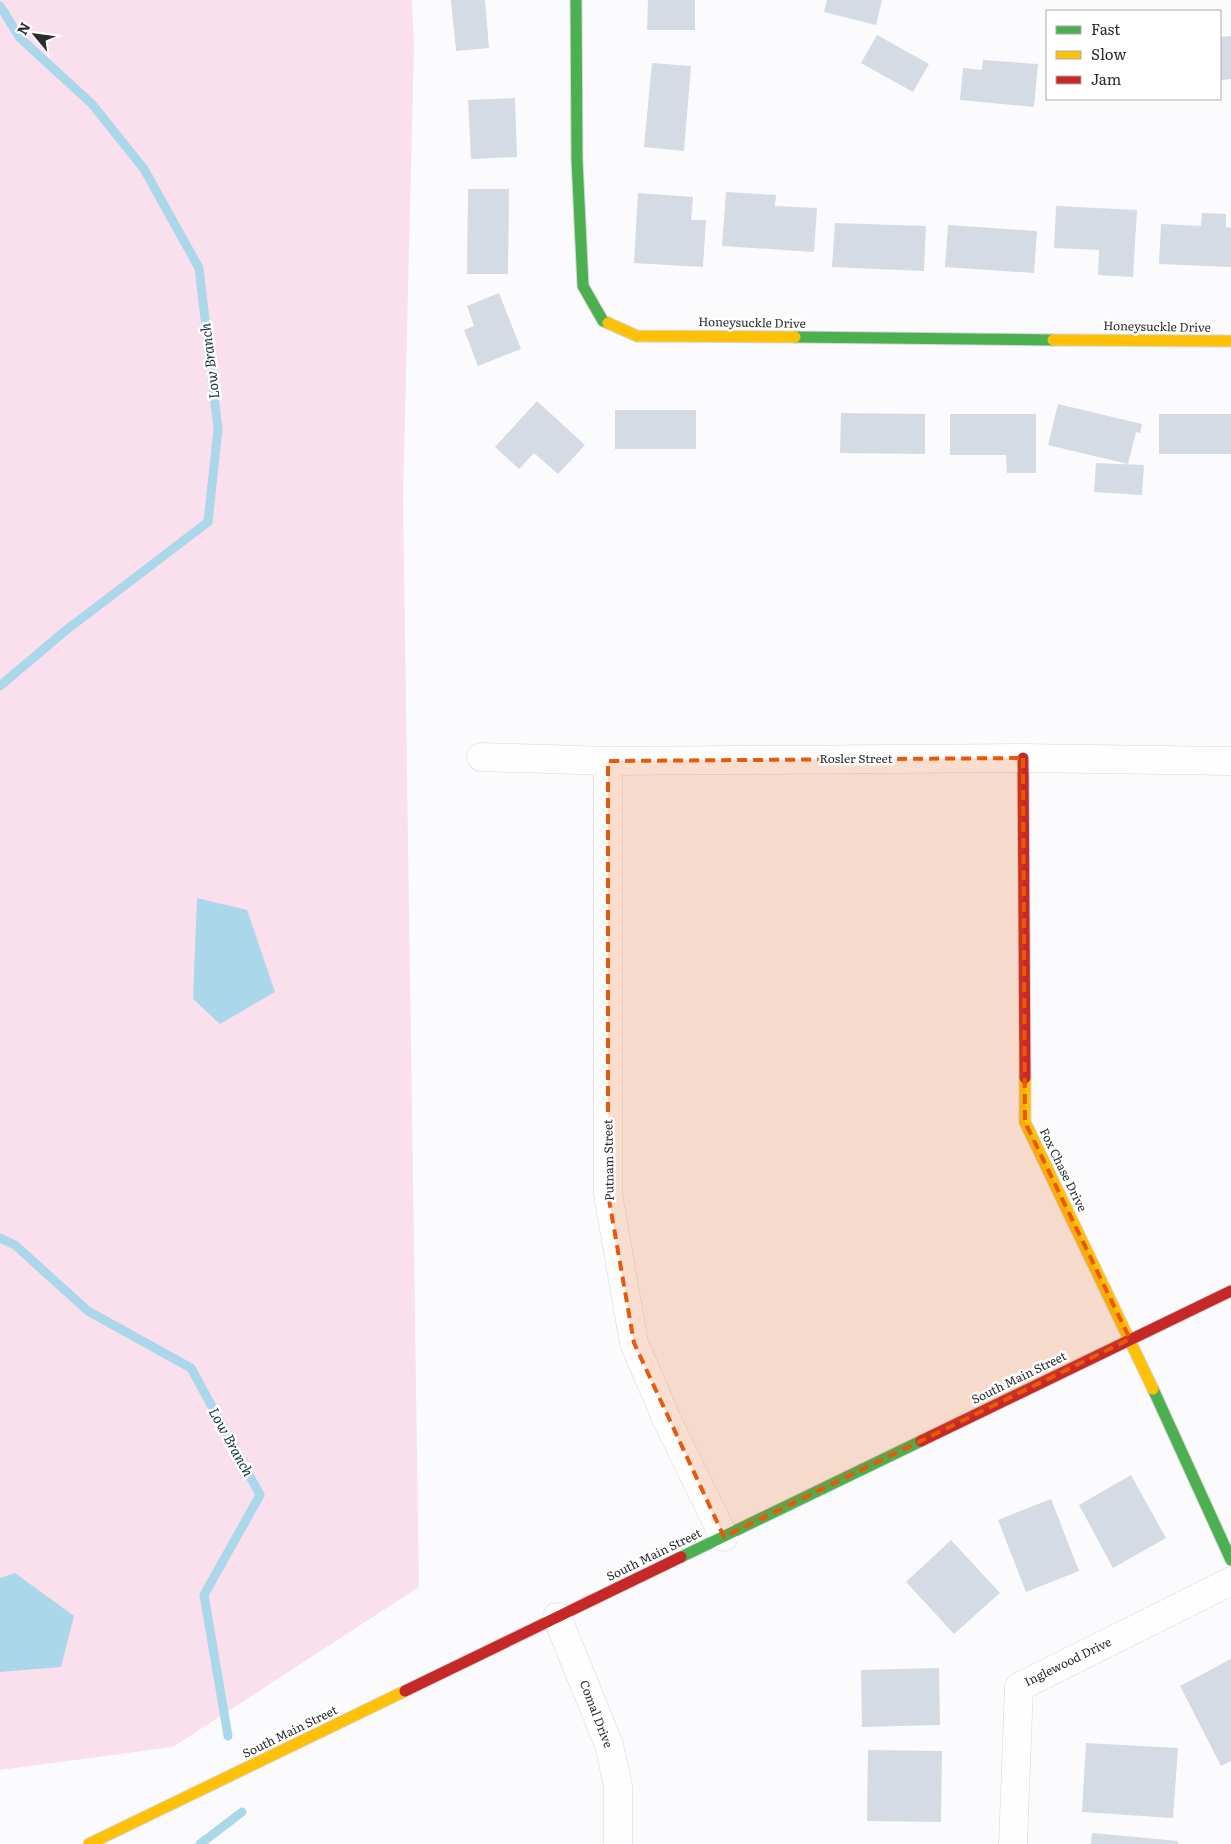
<svg xmlns="http://www.w3.org/2000/svg" width="1231" height="1844" viewBox="0 0 1231 1844" font-family="Literata,serif">
<style>
.green{fill:#fae0ed}
.water{fill:#aad7e9}
.lines{fill:none;stroke-linecap:round;stroke-linejoin:round}
.stream{stroke:#aad7e9;stroke-width:9}
.building{fill:#d4dbe4}
.street-casing{stroke:#d7d7d9;stroke-width:29}
.fast-casing{stroke:#d7d7d9;stroke-width:13}
.slow-casing{stroke:#d7d7d9;stroke-width:13}
.jam-casing{stroke:#d7d7d9;stroke-width:13}
.street{stroke:#fefeff;stroke-width:28}
.fast{stroke:#4caf50;stroke-width:11}
.slow{stroke:#ffc107;stroke-width:11}
.jam{stroke:#c62828;stroke-width:11}
.marked{fill:#e8590c;fill-opacity:0.2;stroke:#e8590c;stroke-width:4;stroke-dasharray:10 6;stroke-linejoin:round}
.labels{text-anchor:middle;stroke-width:5;stroke-linejoin:round;paint-order:stroke}
.street-label{font-size:12px;fill:#2c2c2d;stroke:#fff}
.water-label{font-size:14px;font-style:italic;fill:#14333e;stroke:#fff}
</style>
<rect width="100%" height="100%" fill="#fbfbfd"/>
<!-- green -->
<path class="green" d="M0 0H412L414 44 403 499 419 1587 173 1747 0 1770Z"/>
<!-- water -->
<path class="water" d="M197 898 247 910 275 992 220 1024 193 999Z
M15 1573 74 1616 61 1667 0 1672V1578Z"/>
<g class="lines">
<!-- stream -->
<path class="stream" d="M0 6 20 38 92 104 144 169 199 268 218 429 208 522 65 631 0 686
M0 1238 15 1245 88 1311 191 1368 260 1495 204 1595 228 1736
M200 1844 242 1812"/>
</g>
<!-- building -->
<path class="building" d="M451 0H485L489 48 456 51Z
M648 0H695V30H647Z
M827 0H882L876 25 824 12Z
M877 35 929 64 913 92 861 63Z
M1231 36V79L1220 80V37Z
M983 60 1038 64 1034 107 960 100 963 68 982 70Z
M652 63 691 66 684 151 644 147Z
M515 98 517 157 471 159 468 100Z
M468 189H509L508 274H467Z
M726 192 776 195 775 206 817 208 814 252 722 246Z
M638 193 693 197 691 220H706L703 267 634 263Z
M1056 206 1137 210 1133 277 1098 275 1099 250 1054 248Z
M1202 213 1226 214V227L1231 228V267L1159 264 1161 224 1201 226Z
M835 223 926 226 924 271 832 267Z
M948 225 1037 231 1034 273 945 267Z
M499 293 521 349 478 366 464 330 474 326 467 306Z
M537 401 585 445 558 474 534 453 519 469 495 447Z
M1058 404 1142 424 1140 433 1136 432 1128 464 1048 445Z
M615 410H696V449H615Z
M841 413 925 414V454L840 453Z
M950 414H1036V473H1007L1006 455H950Z
M1159 414H1231V454H1159Z
M1096 463 1144 465 1142 495 1094 492Z
M1131 1475 1166 1538 1113 1568 1079 1505Z
M1051 1499 1079 1571 1026 1592 998 1520Z
M951 1540 1000 1593 954 1634 906 1582Z
M1231 1659V1761L1221 1766 1180 1686Z
M939 1668 940 1725 862 1727 861 1670Z
M1086 1743 1178 1748 1173 1818 1082 1812Z
M868 1750 942 1751 941 1822 867 1821Z
M1092 1833 1178 1841V1844H1091Z"/>
<g class="lines">
<defs>
<path id="street" d="M481 757 608 761 1023 758 1231 761
M608 761V1194L634 1343 667 1420 724 1537
M557 1617 609 1745 618 1786V1844
M1013 1844 1019 1687 1231 1581"/>
<path id="fast" d="M576 0 577 160 583 286 603 321 608 323
M795 337 1053 340
M1153 1389 1231 1560
M681 1557 921 1441"/>
<path id="slow" d="M608 323 637 336 795 337
M1053 340 1231 341
M1025 1078V1122L1153 1389
M89 1844 405 1691"/>
<path id="jam" d="M1023 758 1025 1078
M921 1441 1231 1291
M405 1691 681 1557"/>
</defs>
<!-- street casing -->
<use href="#street" class="street-casing"/>
<!-- fast casing -->
<use href="#fast" class="fast-casing"/>
<!-- slow casing -->
<use href="#slow" class="slow-casing"/>
<!-- jam casing -->
<use href="#jam" class="jam-casing"/>
<!-- street -->
<use href="#street" class="street"/>
<!-- fast -->
<use href="#fast" class="fast"/>
<!-- slow -->
<use href="#slow" class="slow"/>
<!-- jam -->
<use href="#jam" class="jam"/>
</g>
<!-- marked area -->
<path class="marked" d="M1023 758 1025 1122 1130 1339 724 1537 634 1343 608 1194V761Z"/>
<g class="labels">
<!-- street labels -->
<g class="street-label">
<text transform="translate(752 323) rotate(1)" y="4">Honeysuckle Drive</text>
<text transform="translate(1157 327) rotate(1)" y="4">Honeysuckle Drive</text>
<text x="856" y="763">Rosler Street</text>
<text transform="translate(609 1160) rotate(-91)" y="4">Putnam Street</text>
<text transform="translate(1063 1170) rotate(64)" y="4">Fox Chase Drive</text>
<text transform="translate(1019 1378) rotate(-26)" y="4">South Main Street</text>
<text transform="translate(654 1555) rotate(-26)" y="4">South Main Street</text>
<text transform="translate(1068 1662) rotate(-26)" y="4">Inglewood Drive</text>
<text transform="translate(596 1714) rotate(69)" y="4">Comal Drive</text>
<text transform="translate(290 1732) rotate(-26)" y="4">South Main Street</text>
</g>
<!-- water labels -->
<g class="water-label">
<text transform="translate(210 361) rotate(-97)" y="5">Low Branch</text>
<text transform="translate(231 1442) rotate(61)" y="5">Low Branch</text>
</g>
</g>
<!-- legend -->
<rect x="1046" y="10" width="175" height="90" fill="#ffffff" stroke="#ababab"/>
<rect x="1056" y="26" width="25" height="8" fill="#4caf50" stroke="#ababab"/>
<text x="1091" y="35" font-size="15" fill="#2c2c2d">Fast</text>
<rect x="1056" y="51" width="25" height="8" fill="#ffc107" stroke="#ababab"/>
<text x="1091" y="60" font-size="15" fill="#2c2c2d">Slow</text>
<rect x="1056" y="76" width="25" height="8" fill="#c62828" stroke="#ababab"/>
<text x="1091" y="85" font-size="15" fill="#2c2c2d">Jam</text>
<!-- north arrow -->
<g transform="translate(35 35) rotate(299)" stroke="#ffffff" stroke-width="4" paint-order="stroke">
<path d="M0-4L9 19L0 12L-9 19Z" fill="#2c2c2d"/>
<text y="-8" font-size="14" font-weight="bold" text-anchor="middle" fill="#2c2c2d">N</text>
</g>
</svg>
